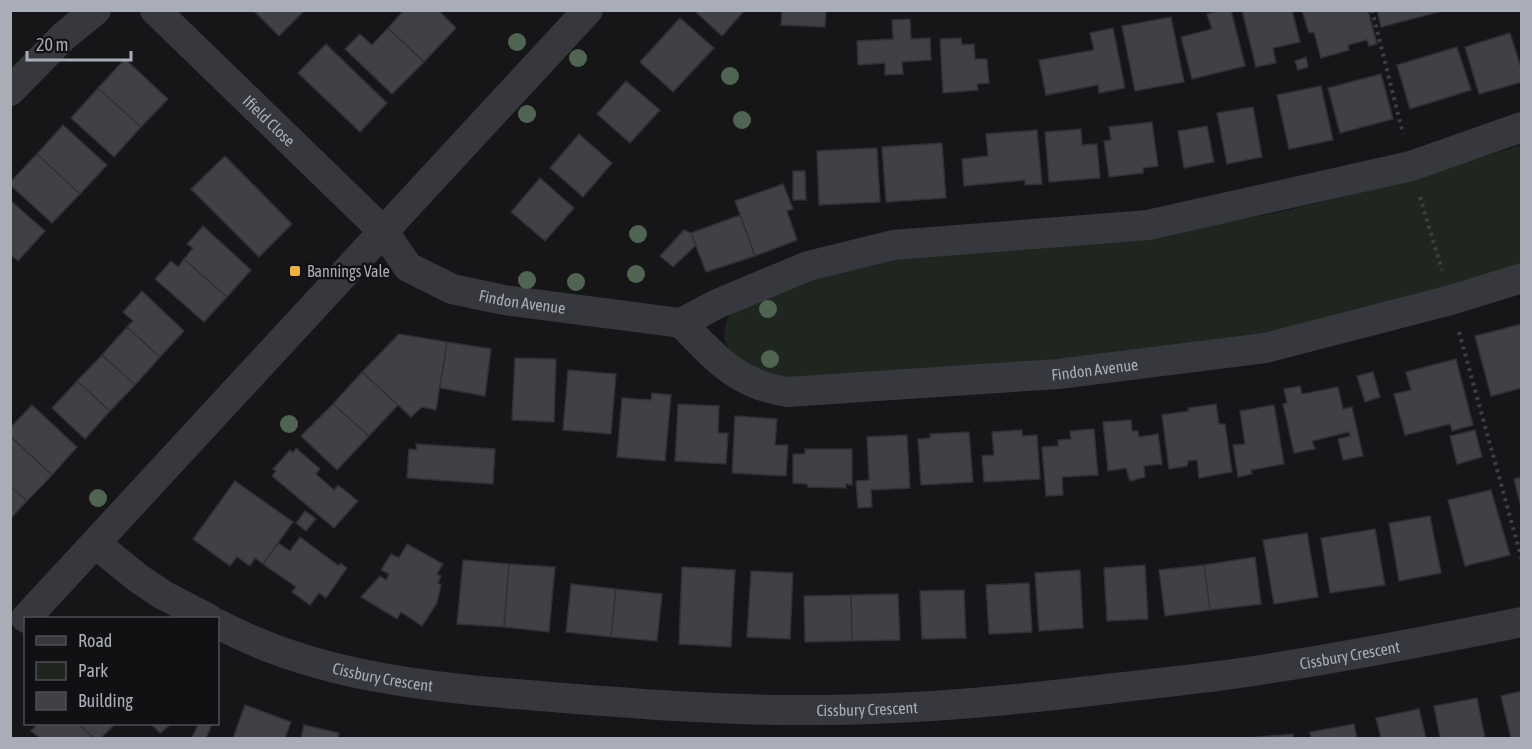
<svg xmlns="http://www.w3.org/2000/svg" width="1532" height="749" viewBox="0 0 1532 749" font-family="'Asap Condensed',sans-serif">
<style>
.green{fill:#1e261f}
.building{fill:#404145;stroke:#303034;stroke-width:1.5}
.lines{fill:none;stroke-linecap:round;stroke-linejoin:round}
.path{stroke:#3d3f44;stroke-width:4;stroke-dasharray:3 4.5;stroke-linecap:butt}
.minor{stroke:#37383d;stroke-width:30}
.tree{fill:#506452}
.poi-dot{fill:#f2b134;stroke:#111113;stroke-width:2}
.labels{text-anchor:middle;stroke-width:5;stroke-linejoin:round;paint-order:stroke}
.street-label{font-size:16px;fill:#a8adb8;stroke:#111113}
.poi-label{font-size:16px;fill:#a8adb8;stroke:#111113;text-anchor:start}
</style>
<rect width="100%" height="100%" fill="#161618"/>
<!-- green -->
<path class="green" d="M1521 145V267L1258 337 1101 358 798 383 767 377 731 353 724 338 726 323 729 316 734 312 808 278 896 259 1211 225 1276 213 1407 181Z"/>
<!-- building -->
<path class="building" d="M253 10H305L279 36Z
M404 10H438L456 28 424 62 388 28Z
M694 10H745L722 36Z
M782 10H826L825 27 781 25Z
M1222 10H1231L1245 66 1192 79 1181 37 1212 29 1207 14Z
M1242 10H1292L1300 42 1273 48 1276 63 1256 67Z
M1368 10 1377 44 1369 46 1367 40 1348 45 1349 50 1321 58 1314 32 1309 33 1302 11Z
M1377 10H1439V12L1381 27Z
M1171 17 1184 82 1135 91 1122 26Z
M680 18 714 48 673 92 640 62Z
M910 19 911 39 930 38 931 60 902 62 903 74 885 75V63L858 65 857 41 893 39 892 20Z
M388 28 424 62 392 94 345 49 360 34 372 45Z
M1113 28 1125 88 1099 93 1098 85 1046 95 1039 60 1094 50 1090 33Z
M1510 33 1522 71V82L1479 94 1465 47Z
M961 38 962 45 974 44 975 59H987L989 83 977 84 978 90 943 93 940 39Z
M326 44 387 103 360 132 298 73Z
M1457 47 1471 90 1410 109 1397 65Z
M1306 57 1308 67 1298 70 1295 61Z
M125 59 168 99 141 127 98 88Z
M1381 74 1393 119 1340 133 1328 88Z
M626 81 660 110 630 143 597 114Z
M1321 86 1333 140 1289 149 1277 95Z
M98 88 141 127 114 157 71 118Z
M1253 107 1262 157 1227 164 1217 113Z
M1152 122 1158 166 1143 168V173L1109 177 1104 141 1111 140 1109 127Z
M63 125 107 165 80 194 37 154Z
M1207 126 1214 162 1184 168 1178 131Z
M1081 129 1082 145 1097 144 1100 178 1049 182 1045 132Z
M1037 130 1042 184 1025 185V180L964 186 962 159 988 156 986 134Z
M579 134 612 163 583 197 550 168Z
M942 143 946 198 886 202 882 147Z
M877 148 880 202 819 205 817 151Z
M37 154 80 194 52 223 10 185V182Z
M225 156 292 224 259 257 191 189Z
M793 171H805L806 200H793Z
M540 178 574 208 545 241 511 212Z
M783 184 793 209 787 211 797 240 755 256 735 201Z
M10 200 45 231 18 261 10 254Z
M740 215 755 256 706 272 691 233Z
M203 226 251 270 227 297 184 259 193 248 187 244Z
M684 230 691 233 696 245 673 267 660 256Z
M184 259 227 297 204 322 155 279 171 261 178 267Z
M142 291 184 331 160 357 127 327 133 321 123 312Z
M1522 324V388L1491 396 1475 336Z
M127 327 160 357 135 385 102 355Z
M399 334 447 342 436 410 422 407 411 417 362 372Z
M447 342 491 349 485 396 440 388Z
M102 355 135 385 110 411 77 381Z
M515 358 556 359 554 422 512 420Z
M1456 359 1473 425 1452 431 1450 424 1405 435 1394 394 1411 390 1406 372Z
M568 370 616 374 611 434 563 430Z
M362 372 398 405 369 436 333 404Z
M1373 372 1380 397 1365 402 1357 376Z
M77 381 110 411 85 439 52 408Z
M1300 386 1302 394 1338 387 1343 409 1352 407 1363 456 1343 460 1338 439 1350 436 1349 432 1312 441 1315 449 1294 453 1283 404 1287 403 1284 389Z
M652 393 671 395 665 461 617 457 622 398 651 400Z
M333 404 369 436 337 470 301 436Z
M678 404 719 406 718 433H728L726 464 675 461Z
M1216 404 1219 424H1225L1232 472 1199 478 1197 460 1188 461 1187 466 1169 469 1162 415 1189 411 1188 408Z
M32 405 77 447 52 475 10 436V428Z
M1274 405 1284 464 1251 470 1252 474 1238 477 1233 445 1245 444 1240 411Z
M735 416 777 419 775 445H788L786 476 732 473Z
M1131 420 1132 431H1138L1139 437 1158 434 1162 464 1144 466 1145 477 1130 481 1126 468 1108 471 1103 422Z
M1094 429 1098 475 1062 477 1063 495 1046 496 1042 447 1058 446V440L1071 439 1070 431Z
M1022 430V436L1037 435 1040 479 984 482 982 456 994 455 992 432Z
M1475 430 1482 457 1457 464 1450 436Z
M969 432 973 482 921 485 918 439 930 438V434Z
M907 435 910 488 871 490 872 507 858 508 856 481 869 480 867 437Z
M10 436 52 475 27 501 10 486Z
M416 444 495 449 493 484 407 478 409 449 417 450Z
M296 448 320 469 316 474 334 490 338 485 358 501 334 528 272 476 276 471 273 469 290 450 293 453Z
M805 449H852V485L846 484V488L808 487 807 484 793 483V454H805Z
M1522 477V511L1514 479Z
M235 481 293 522 263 564 255 558 250 566 237 557 230 566 193 539Z
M10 486 27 501 10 519Z
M1491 490 1510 555 1465 566 1448 500Z
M305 511 316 519 306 531 296 523Z
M1430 516 1441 573 1399 581 1389 523Z
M1375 529 1385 585 1330 593 1321 538Z
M1307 533 1318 597 1274 604 1263 540Z
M300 537 339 566 340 563 347 568 326 598 319 593 310 605 292 592 296 587 263 564 278 543 290 551Z
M407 544 443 564 437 574 441 576 438 583 441 585 437 603 422 626 401 612 397 619 361 597 380 576 386 580 389 574 381 570 391 554 399 558Z
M1255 557 1261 604 1210 610 1204 565Z
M463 560 509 564 504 627 457 624Z
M509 564 555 567 549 632 504 627Z
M1145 565 1148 619 1107 621 1104 568Z
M1204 565 1210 610 1165 616 1159 570Z
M682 567 735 570 731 647 679 644Z
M1080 570 1083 628 1039 631 1035 573Z
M751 571 793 573 790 639 747 637Z
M1029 583 1032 632 989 634 986 585Z
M571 584 616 589 611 637 566 632Z
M616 589 662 594 657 641 611 637Z
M964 590 966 638 922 639 920 591Z
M898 594 900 640 852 641 851 595Z
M851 595 852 641 805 642 804 596Z
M1522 691V738H1511L1501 696Z
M1477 698 1485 738H1440L1434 706Z
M245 705 291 722 285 738H233Z
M1419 709 1426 738H1381L1376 718Z
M38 724H78L94 738H40L31 731Z
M78 724H115L101 738H94Z
M151 724H171L160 733Z
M198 724H212L206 738H192Z
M1354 724 1357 738H1311L1310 732Z
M304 725 339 733 338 738H301Z
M1293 734V738H1248Z"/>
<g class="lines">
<!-- path -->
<path class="path" d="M1372 10 1403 134
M1420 197 1442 270
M1459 332 1522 560"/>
<!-- minor -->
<g class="minor">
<path id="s1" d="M155 10 384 232 408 267 452 289 504 300 681 323 717 304 808 266 893 245 1148 225 1411 166 1522 127"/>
<path d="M10 91 64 36 96 10"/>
<path id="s2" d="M681 323C716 358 736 384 787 392L1058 374 1265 348 1451 300 1522 278"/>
<path d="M96 544 138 578 163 595 208 618"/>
<path d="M26 618 588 10"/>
<path id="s3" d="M218 624C321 679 438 688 552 697 641 704 729 711 817 710 917 710 1016 700 1115 688 1157 683 1199 679 1240 673 1335 659 1428 641 1522 622"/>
</g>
</g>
<!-- trees -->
<g class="tree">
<circle cx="517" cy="42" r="9"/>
<circle cx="578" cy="58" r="9"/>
<circle cx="730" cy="76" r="9"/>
<circle cx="527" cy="114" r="9"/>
<circle cx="742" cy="120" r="9"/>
<circle cx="638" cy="234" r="9"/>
<circle cx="636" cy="274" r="9"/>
<circle cx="527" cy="280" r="9"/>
<circle cx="576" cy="282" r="9"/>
<circle cx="768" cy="309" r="9"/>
<circle cx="770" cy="359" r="9"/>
<circle cx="289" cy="424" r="9"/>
<circle cx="98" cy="498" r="9"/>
</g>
<!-- markers -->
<rect class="poi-dot" x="289" y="265" width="12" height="12" rx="3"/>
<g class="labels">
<!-- street labels -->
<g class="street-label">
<text dy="6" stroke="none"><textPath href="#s1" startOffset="159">Ifield Close</textPath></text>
<text dy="6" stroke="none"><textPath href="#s1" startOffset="482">Findon Avenue</textPath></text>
<text dy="6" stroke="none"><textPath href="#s2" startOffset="438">Findon Avenue</textPath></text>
<text dy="6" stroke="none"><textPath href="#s3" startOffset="1146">Cissbury Crescent</textPath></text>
<text dy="6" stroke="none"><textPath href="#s3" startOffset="174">Cissbury Crescent</textPath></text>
<text dy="6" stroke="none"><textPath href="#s3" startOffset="660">Cissbury Crescent</textPath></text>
</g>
<!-- poi labels -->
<g class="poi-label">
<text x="307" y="277">Bannings Vale</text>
</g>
</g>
<!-- border -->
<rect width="1532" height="749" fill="none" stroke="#a8adb8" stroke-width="24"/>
<!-- legend -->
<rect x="24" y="617" width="195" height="108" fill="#111113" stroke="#4d4f55" stroke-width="1.5"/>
<rect x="36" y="636" width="30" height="9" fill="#37383d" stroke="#4d4f55" stroke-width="1.5"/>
<text x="78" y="647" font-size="18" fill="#a8adb8">Road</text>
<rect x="36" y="662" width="30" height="18" fill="#1e261f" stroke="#4d4f55" stroke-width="1.5"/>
<text x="78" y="677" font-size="18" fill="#a8adb8">Park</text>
<rect x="36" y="692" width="30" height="18" fill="#404145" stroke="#4d4f55" stroke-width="1.5"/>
<text x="78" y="707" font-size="18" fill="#a8adb8">Building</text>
<!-- scale -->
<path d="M27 51v9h104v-9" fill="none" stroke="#a8adb8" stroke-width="3"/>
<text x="36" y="51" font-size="18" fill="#a8adb8" stroke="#111113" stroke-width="4.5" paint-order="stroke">20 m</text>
</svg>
